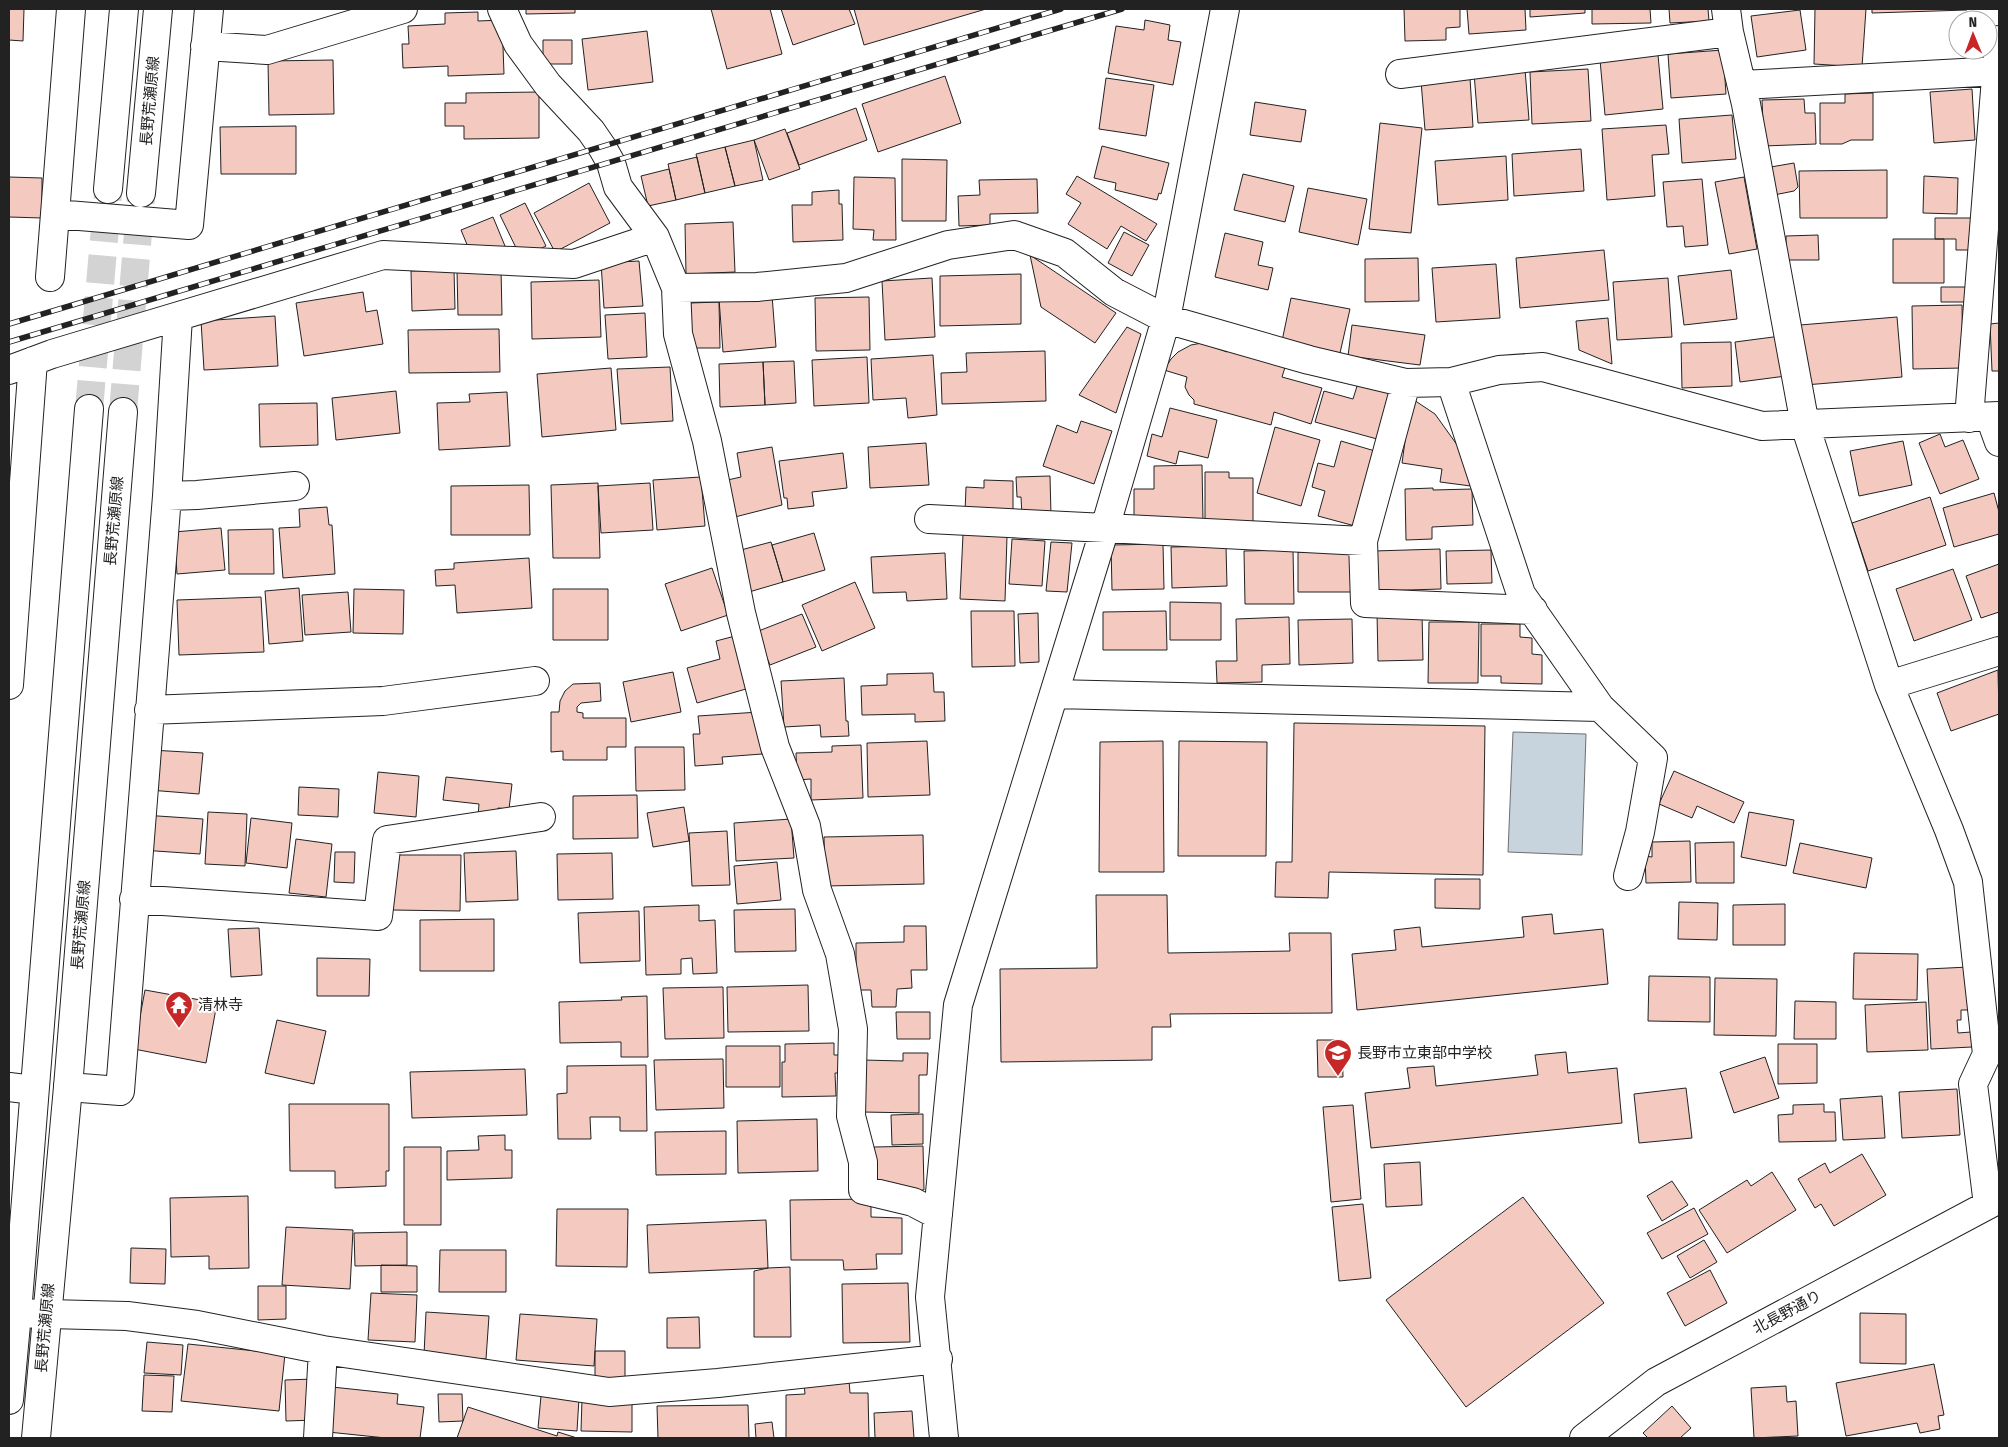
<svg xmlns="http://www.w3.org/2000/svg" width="2008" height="1447" viewBox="0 0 2008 1447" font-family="'Fira Sans Condensed','Noto Sans JP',sans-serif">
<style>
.water{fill:#c7d3dd;stroke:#6f6f6f}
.building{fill:#f3c9c0;stroke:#222}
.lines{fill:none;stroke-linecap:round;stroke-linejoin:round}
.major-tunnel{stroke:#d3d3d3;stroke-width:28;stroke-dasharray:28 14;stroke-linecap:butt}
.minor-casing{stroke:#222;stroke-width:30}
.major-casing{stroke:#222;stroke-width:30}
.minor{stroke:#fff;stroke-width:28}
.major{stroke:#fff;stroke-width:28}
.rail-casing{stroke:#222;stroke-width:5.5}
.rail{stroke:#fff;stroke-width:4;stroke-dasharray:11;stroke-linecap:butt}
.labels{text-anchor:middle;stroke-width:4;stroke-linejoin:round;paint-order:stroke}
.street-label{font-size:15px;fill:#222;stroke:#fff}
.poi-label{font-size:15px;fill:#222;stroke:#fff;text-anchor:start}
</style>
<rect width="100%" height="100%" fill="#fff"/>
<!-- water -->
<path class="water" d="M1513 732 1586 734 1582 855 1508 852Z"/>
<!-- building -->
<path class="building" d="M9 9H24L23 41 9 40Z
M526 9H575V13L526 14Z
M711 9H770L782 54 727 69Z
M781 9H849L855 24 793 45Z
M854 9H986L864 45Z
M1404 9H1460V27L1446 28V40L1405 41Z
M1467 9H1525L1526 30 1469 34Z
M1530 9H1585V13L1530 17Z
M1592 9H1650L1651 23 1592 24Z
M1669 9H1708L1709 21 1670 23Z
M1815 9H1866L1862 67 1814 64Z
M1872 9H1967V10L1872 13Z
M1800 10 1806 50 1757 57 1751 16Z
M478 12V21L502 20 504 74 448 76V66L403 68 402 44H409L408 26 445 24V13Z
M1145 20 1170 25 1168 40 1181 42 1173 85 1108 73 1116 26 1144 30Z
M647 31 653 82 588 90 582 39Z
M543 40H572V64H543Z
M1723 50 1726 94 1671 98 1668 54Z
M1658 55 1663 109 1605 115 1600 60Z
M333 60 334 114 269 115 268 61Z
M1525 69 1529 120 1478 123 1474 73Z
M1588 69 1591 121 1532 124 1530 72Z
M945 76 961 123 878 152 862 104Z
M1106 78 1154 85 1146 136 1099 129Z
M1470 78 1473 127 1425 130 1421 81Z
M1972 89 1975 140 1934 143 1930 92Z
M539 92V138L464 139V126H445V103H466V93Z
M1873 93V140H1851L1842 144H1820V103H1845V94Z
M1804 99 1805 113H1815L1816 144 1764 146 1762 100Z
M1255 102 1306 110 1301 142 1250 135Z
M856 108 867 140 799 165 787 133Z
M1732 115 1736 159 1682 163 1679 119Z
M1380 123 1422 128 1411 233 1369 229Z
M1666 125 1669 154 1652 155 1655 196 1607 200 1602 129Z
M296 126V174H221L220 127Z
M785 129 800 169 769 180 754 140Z
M754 140 763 180 735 186 725 147Z
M1102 146 1169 163 1161 194 1159 193 1157 200 1115 190 1116 183 1094 178Z
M725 147 735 186 705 193 696 154Z
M1581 149 1584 191 1514 196 1512 154Z
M1506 156 1508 200 1438 205 1435 161Z
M697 157 705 193 676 200 668 164Z
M902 159 947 160 946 221H902Z
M1794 163 1798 187 1794 191 1769 196 1765 168Z
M669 169 676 200 648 206 641 176Z
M1887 170V218H1800L1799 171Z
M1243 174 1294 186 1285 222 1234 210Z
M1077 176 1157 224 1146 241 1121 226 1107 249 1068 224 1081 203 1066 194Z
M1924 176 1958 178 1957 214 1923 213Z
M9 177 42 178V218L9 217Z
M854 177 895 178 896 240H873L874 230 853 229Z
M1744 177 1757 249 1729 254 1715 182Z
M1037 179 1038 213 990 214V225L959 226 958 196 980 195 979 180Z
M1702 179 1708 245 1685 247 1683 226 1667 227 1663 182Z
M589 183 610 223 555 252 534 213Z
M1308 188 1367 199 1358 245 1299 232Z
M839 190V204H842L843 240 793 242 792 205H812V192Z
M525 203 546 246 521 258 500 215Z
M493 217 505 246 473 259 461 230Z
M1935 218H1978L1979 250H1956V239H1935Z
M733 222 735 272 686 274 685 224Z
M1124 232 1149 245 1132 276 1108 263Z
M1225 233 1263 242 1258 265 1273 268 1268 290 1215 277Z
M1818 235 1819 260H1786V236Z
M1893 239H1944V283H1893Z
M1604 250 1609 300 1520 308 1516 258Z
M1030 255 1116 313 1095 343 1041 307Z
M1418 258 1419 301 1365 302V259Z
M639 261 643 306 604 308 601 263Z
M1496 264 1500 318 1436 322 1432 268Z
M501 269 502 315H458L457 270Z
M454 270 455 309 412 311 411 271Z
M1731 270 1737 319 1684 325 1678 276Z
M1021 274V324L940 326V276Z
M932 278 935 337 885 340 882 281Z
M1668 278 1672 337 1617 340 1613 282Z
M599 280 601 337 532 339 531 282Z
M1941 287H1968L1969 302H1941Z
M363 292 366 312 377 310 383 344 304 356 296 303Z
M772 295 776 347 723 352 719 299Z
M869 297 870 350 816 351 815 298Z
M1291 298 1350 309 1340 353 1282 341Z
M719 302 720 348H692L690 303Z
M1962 305 1963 368 1913 369 1912 306Z
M645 313 647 357 608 359 605 315Z
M275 316 278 366 204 370 201 321Z
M1897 317 1902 377 1805 385 1800 325Z
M1608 318 1612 364 1579 350 1576 321Z
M1999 323V371H1992L1990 324Z
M1352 325 1425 335 1420 365 1348 356Z
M1127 327 1141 334 1116 413 1079 395Z
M499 329 500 372 409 373 408 330Z
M1781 336 1786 376 1740 382 1735 342Z
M1731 342 1732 386 1682 388 1681 343Z
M1202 343 1227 352 1230 346 1286 364 1282 377 1322 388 1311 424 1274 412 1271 425 1194 404V400L1189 395 1185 387 1187 377 1164 370 1171 359 1178 352 1191 345Z
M1045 351 1046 401 942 404 941 373 967 372 966 353Z
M933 355 937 415 908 418 906 398 873 400 871 359Z
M867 357 869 403 814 406 812 360Z
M794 361 796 403 765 405 763 362Z
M763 362 765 405 720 407 719 364Z
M670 367 673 421 621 424 617 369Z
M611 368 616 430 542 437 537 374Z
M1358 383 1390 392 1377 439 1315 422 1324 391 1353 399Z
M396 391 400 433 336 440 332 398Z
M507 392 510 446 439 450 437 403 470 402 469 394Z
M1411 398 1435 414 1460 449 1471 486 1440 482 1442 469 1402 463Z
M317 403 318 445 260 447 259 404Z
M1170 408 1217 420 1208 458 1179 451 1176 464 1147 456 1152 434 1162 437Z
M1081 421 1112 431 1094 484 1043 466 1057 425 1077 433Z
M1275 427 1320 440 1301 506 1257 493Z
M1940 434 1945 447 1963 440 1979 479 1940 494 1919 443Z
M1341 441 1375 451 1355 526 1318 516 1325 491 1312 487 1318 463 1334 467Z
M1903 441 1912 485 1859 496 1850 451Z
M926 443 929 485 870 488 868 447Z
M772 447 782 505 731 518 723 481 741 477 737 453Z
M843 453 847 488 812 492 814 506 788 509 787 498H784L779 461Z
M1202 465 1203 522 1134 519V489H1154V466Z
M1205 472H1229V478H1253V523L1205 522Z
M1050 476 1051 515 1022 516 1021 497H1017L1016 477Z
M701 477 705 526 657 530 653 480Z
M984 480 1013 481V514L965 513 966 487 984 488Z
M598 483 600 558H553L551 485Z
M650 483 653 530 601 533 598 486Z
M529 485 530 535H451V486Z
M1433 488V490L1472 489 1473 525 1432 527V539L1406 540 1405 489Z
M1994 493 1999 512V534L1954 547 1943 508Z
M1930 497 1946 545 1868 571 1852 523Z
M327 507 329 525H332L335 574 283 578 279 528 300 527 299 509Z
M221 528 225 570 177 574 174 532Z
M273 529 274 574H229L228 530Z
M814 533 825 570 783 582 772 545Z
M963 534 1007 536 1005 601 960 599Z
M1012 539 1045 541 1042 586 1009 584Z
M771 542 783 582 749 592 737 551Z
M1051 542 1072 543 1067 592 1046 591Z
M1163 544 1164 589 1112 590 1111 545Z
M1226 546 1227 586 1172 588 1171 547Z
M1440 549 1441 589 1375 591 1374 551Z
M1293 550 1294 604H1245L1244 551Z
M1491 550 1492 583 1447 584 1446 551Z
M1298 552 1359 553V592H1298Z
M945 553 947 599 907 601 906 592 873 593 871 557Z
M529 558 532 608 457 613 455 585 436 586 435 570 454 569V563Z
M1999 564V612L1981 618 1966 576Z
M712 568 728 615 681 631 665 584Z
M1953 569 1972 620 1914 641 1896 589Z
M855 582 875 628 822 651 802 605Z
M299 588 303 641 269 644 265 591Z
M354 589 404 590 403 634 353 633Z
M553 589H608V640H553Z
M348 592 351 632 305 635 302 595Z
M261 597 264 652 179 655 177 600Z
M1170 602 1221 603V640H1170Z
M971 611H1014L1015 666 972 667Z
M1166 611 1167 650H1103V612Z
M1038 613 1039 662 1020 663 1018 614Z
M1377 613H1422L1423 660 1378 661Z
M802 614 816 647 770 665 756 632Z
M1289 617 1290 664 1262 665V682L1217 683 1216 661H1237L1236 619Z
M1352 619 1353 663 1299 665 1298 620Z
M1429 622H1479L1478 683H1428Z
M1481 624H1520V637L1532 638V654L1542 655V684L1501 683V676H1481Z
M739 635 753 687 697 703 687 668 720 659 716 641Z
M1998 670 1999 714 1951 731 1937 693Z
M673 672 681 712 631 722 623 682Z
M933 673 934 692H944L945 721 915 722V714L862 715 861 686 887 685V674Z
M844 678 846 721H848L849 736 821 737 820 725 784 727 781 681Z
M600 683 601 701 581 703 577 707V712L583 713V718H626V747H607V760H563V751L551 752V712H559L560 701 565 691 573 684Z
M759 712 762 754 722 757 723 764 695 766 693 734H700L698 716Z
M1294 723 1485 726 1483 875 1329 872 1328 898 1275 897 1276 862H1292Z
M927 741 930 795 868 797 867 743Z
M1163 741 1164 872H1099L1100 742Z
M1179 741 1267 742 1266 856H1178Z
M861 745 863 798 811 800V779L797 780 796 753 832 752V746Z
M635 747H684L685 790 636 791Z
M151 750 203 753 199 794 149 790Z
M1674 771 1744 802 1734 823 1697 806 1692 818 1659 804Z
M378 772 419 776 416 817 374 813Z
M446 777 512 784 509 809 498 808 497 818 478 816 479 804 443 800Z
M299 787 339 789 338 817 298 815Z
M637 795 638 838 573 839V796Z
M684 807 689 841 653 847 647 813Z
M208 812 247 814 245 866 205 864Z
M1749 812 1794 820 1786 866 1741 857Z
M143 815 203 819 200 854 141 850Z
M251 818 292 823 287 868 246 863Z
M791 819 794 858 736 861 734 823Z
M727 831 730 885 692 886 689 833Z
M923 835 924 884 825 886 824 837Z
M296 839 332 844 326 897 289 893Z
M1690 841 1691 882 1646 883 1645 856 1652 857V842Z
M1734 842V883H1696L1695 843Z
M1800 843 1872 858 1866 888 1793 873Z
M516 851 518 900 466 902 464 853Z
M335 852H355L354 883 334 882Z
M612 853 613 899 558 900 557 854Z
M392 855H461L460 911 392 910Z
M777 862 781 900 737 904 734 866Z
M1435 879H1480V909L1435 908Z
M1096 895H1167L1168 953 1290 951 1289 933H1331L1332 1013 1170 1014 1171 1027H1152V1060L1001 1062 1000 969 1097 968Z
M1679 902 1718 903 1717 940 1678 939Z
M1785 904V945H1733V905Z
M699 905V921L715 920 717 973 693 974 692 958 681 959V974L646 975 644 907Z
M795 909 796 951 735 952 734 910Z
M639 911 640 961 580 963 578 913Z
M1552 914 1554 934 1603 929 1608 984 1357 1010 1352 954 1396 950 1394 930 1420 927 1422 947 1524 937 1522 917Z
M494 919V971H420V920Z
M904 926H926L927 970H911L912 988 897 989 896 1007H872L871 990H856V943L904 942Z
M259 928 262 975 231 977 228 929Z
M1854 953 1918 954 1917 1000 1853 999Z
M317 958 370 959 369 996H317Z
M1969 967 1970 1010H1961V1020H1957L1958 1033 1971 1032 1972 1047 1931 1049 1927 969Z
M1649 976 1710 977V1022L1648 1021Z
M1715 978 1777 979 1776 1036 1714 1035Z
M808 985 809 1031 728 1032 727 987Z
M723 987 724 1038 665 1039 663 988Z
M145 990 217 1003 206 1063 134 1049Z
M647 996 648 1057H621V1042L560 1043 559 1002 622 1000 621 997Z
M1795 1001 1836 1002V1039H1794Z
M1926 1002 1928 1050 1867 1052 1865 1005Z
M896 1012H930V1039H897Z
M277 1020 326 1031 314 1084 265 1073Z
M1317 1040H1342L1343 1077H1318Z
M834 1043V1055H842V1073H835L836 1096 782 1097V1062H785V1044Z
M1778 1044H1817V1083L1778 1084Z
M726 1046H780V1087H726Z
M1566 1052 1568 1073 1617 1068 1622 1123 1371 1148 1365 1093 1410 1088 1407 1068 1434 1066 1436 1086 1538 1075 1535 1055Z
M903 1053H928L927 1075H919V1113L862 1112 863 1060 903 1061Z
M1765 1057 1779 1098 1734 1113 1720 1072Z
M723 1059 724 1108 656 1110 654 1060Z
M646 1065 647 1131H620V1117H590L591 1139H558L557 1094 567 1093V1066Z
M525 1069 527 1115 412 1118 410 1072Z
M1686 1088 1692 1138 1639 1143 1634 1094Z
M1957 1089 1960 1135 1902 1138 1899 1092Z
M1882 1096 1885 1138 1843 1140 1840 1099Z
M289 1104H389V1171H386V1186L335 1188V1171H290Z
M1824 1104V1112H1835L1836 1141 1779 1142 1778 1115 1793 1114V1105Z
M1353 1105 1361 1199 1331 1202 1323 1107Z
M923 1114V1144L892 1145 891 1115Z
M817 1119 818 1171 738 1173 737 1121Z
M726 1131V1174L656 1175 655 1132Z
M505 1135V1150H512V1178L447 1180V1151L479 1150 478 1136Z
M923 1146 924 1190 874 1191V1147Z
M404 1147H441V1225H404Z
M1862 1154 1886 1195 1834 1226 1821 1204 1815 1208 1798 1179 1825 1163 1830 1173Z
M1420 1162 1422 1205 1386 1207 1384 1164Z
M1772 1172 1796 1210 1727 1253 1699 1210 1747 1180 1751 1186Z
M1672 1181 1688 1205 1662 1221 1647 1196Z
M248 1196 249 1268 209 1269V1256L171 1257 170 1198Z
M1523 1197 1604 1303 1466 1407 1386 1300Z
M871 1199V1217L902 1218V1254H876L877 1269 844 1270 843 1260H791L790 1200Z
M1363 1204 1371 1278 1339 1281 1332 1207Z
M1694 1208 1708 1234 1662 1259 1647 1233Z
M557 1209H628L627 1267 556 1266Z
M766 1220 768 1268 649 1273 647 1225Z
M286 1227 353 1230 350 1289 282 1285Z
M407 1232V1265L355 1266 354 1233Z
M1704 1240 1717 1262 1690 1278 1677 1256Z
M131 1248 166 1249 165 1284 130 1283Z
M440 1250H506V1292H439Z
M381 1265 417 1266V1292H381Z
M790 1267 791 1337H754V1271L768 1268Z
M1710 1270 1727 1303 1685 1326 1667 1293Z
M908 1283 910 1342 843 1343 842 1284Z
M258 1286H286V1319L258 1320Z
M371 1293 417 1295 415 1342 368 1340Z
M426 1312 489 1316 486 1359 424 1355Z
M1860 1313 1906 1314V1364L1860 1363Z
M520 1314 597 1319 594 1366 516 1360Z
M699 1317 700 1348H667V1318Z
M147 1342 183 1345 181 1375 144 1373Z
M188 1344 285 1354 279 1411 181 1401Z
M595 1351H625V1380H595Z
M1934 1364 1944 1415 1938 1416 1940 1429 1920 1433 1917 1423 1846 1436 1836 1383Z
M144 1375 174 1376 172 1412 142 1411Z
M314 1379 316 1420 286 1421 285 1380Z
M849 1380 850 1393H868L869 1438H786V1395L805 1394 804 1383Z
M1786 1386 1787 1402 1796 1401 1798 1436 1754 1438 1751 1388Z
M332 1387 398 1394 397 1404 424 1407 420 1438H386L328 1432Z
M438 1394H462L463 1421 439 1422Z
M541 1396 579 1398 577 1431 538 1428Z
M582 1399H632V1432L581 1431Z
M748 1405 749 1438H658L657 1406Z
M1672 1406 1691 1428 1680 1438H1648L1643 1433Z
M468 1407 557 1436 558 1432 577 1438H457Z
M912 1411 914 1438H875L874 1413Z
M772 1422 774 1438H756L755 1424Z"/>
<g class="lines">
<!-- major-tunnel -->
<path class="major-tunnel" d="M89 409 108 194
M123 412 141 197"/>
<defs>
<path id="minor" d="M71 9 55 214 189 225 209 9
M502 9 518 44 548 85 591 131 602 147 611 163 618 187 655 237 676 288 678 334 707 441 741 613 775 747 806 826 817 890 840 954 853 1029 851 1116 863 1162V1190L913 1202 938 1215
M1726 9 1729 32 1746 104 1805 425 1889 685 1999 651
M205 46 267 50 403 9
M1400 74 1729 32
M1742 85 1999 71
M50 277 55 214
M676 288 757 287 846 278 948 245 1014 235 1065 253 1114 292 1166 319 1309 360 1406 383 1451 382 1499 370 1543 367 1762 426 1999 416
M9 370 52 354 383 255 574 264 655 237
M1451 382 1521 594 1600 707 1653 758 1640 832 1628 876
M1990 417 1999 442
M1969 418 1999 40
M167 496 197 495 295 486
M929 519 1363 541 1406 383
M1363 541 1365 603 1533 610
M9 685 33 361
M1889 685 1949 830 1968 882 1987 1054 1973 1084 1988 1205
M1054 694 1600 707
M149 710 383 701 535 681
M134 899 378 916 387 840 541 817
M9 1087 34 1090
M68 1087 120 1091 167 496 178 317
M9 1313 127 1316 197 1325 323 1350 609 1392 718 1383 938 1359
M318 1438 323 1350
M944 1438 930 1297 958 1005 1105 528 1166 319 1225 9
M1584 1438 1656 1382 1999 1199"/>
<path id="major" d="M108 189 124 9
M141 193 158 9
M9 1400 17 1313 89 409
M36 1438 68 1087 123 412"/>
</defs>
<!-- minor casing -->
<use href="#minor" class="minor-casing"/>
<!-- major casing -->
<use href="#major" class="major-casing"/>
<!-- minor -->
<use href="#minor" class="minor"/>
<!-- major -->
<use href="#major" class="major"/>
<defs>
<path id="rail" d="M9 324 1061 9
M9 342 1122 9"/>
</defs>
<!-- rail casing -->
<use href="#rail" class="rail-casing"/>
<!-- rail -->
<use href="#rail" class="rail"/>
</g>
<!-- icons -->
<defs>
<symbol id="temple-pin" viewBox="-11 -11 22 30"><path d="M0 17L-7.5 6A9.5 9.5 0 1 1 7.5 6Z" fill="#c62828" stroke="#fff"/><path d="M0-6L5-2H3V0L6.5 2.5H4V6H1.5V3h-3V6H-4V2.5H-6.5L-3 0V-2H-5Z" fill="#fff"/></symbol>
<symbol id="school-pin" viewBox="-11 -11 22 30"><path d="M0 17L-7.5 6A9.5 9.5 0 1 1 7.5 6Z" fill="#c62828" stroke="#fff"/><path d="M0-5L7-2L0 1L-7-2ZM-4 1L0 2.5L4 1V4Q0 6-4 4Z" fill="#fff"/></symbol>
</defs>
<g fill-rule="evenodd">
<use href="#temple-pin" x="163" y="989" width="32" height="43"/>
<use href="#school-pin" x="1322" y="1037" width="32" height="43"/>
</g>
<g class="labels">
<!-- street labels -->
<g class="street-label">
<text transform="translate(150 101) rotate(-85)" y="5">長野荒瀬原線</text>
<text transform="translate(114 521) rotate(-85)" y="5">長野荒瀬原線</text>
<text transform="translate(81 925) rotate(-85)" y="5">長野荒瀬原線</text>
<text transform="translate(1787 1312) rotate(-28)" y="5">北長野通り</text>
<text transform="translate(45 1328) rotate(-85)" y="5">長野荒瀬原線</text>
</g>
<!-- poi labels -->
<g class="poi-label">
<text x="198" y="1010">清林寺</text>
<text x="1357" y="1058">長野市立東部中学校</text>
</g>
</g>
<!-- border -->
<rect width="2008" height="1447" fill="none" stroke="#222222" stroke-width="20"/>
<!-- north arrow -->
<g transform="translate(1973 35) rotate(359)"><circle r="24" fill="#ffffff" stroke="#a7a7a7"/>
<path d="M0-4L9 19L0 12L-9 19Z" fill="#c62828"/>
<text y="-8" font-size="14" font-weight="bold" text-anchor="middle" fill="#222222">N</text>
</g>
</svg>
